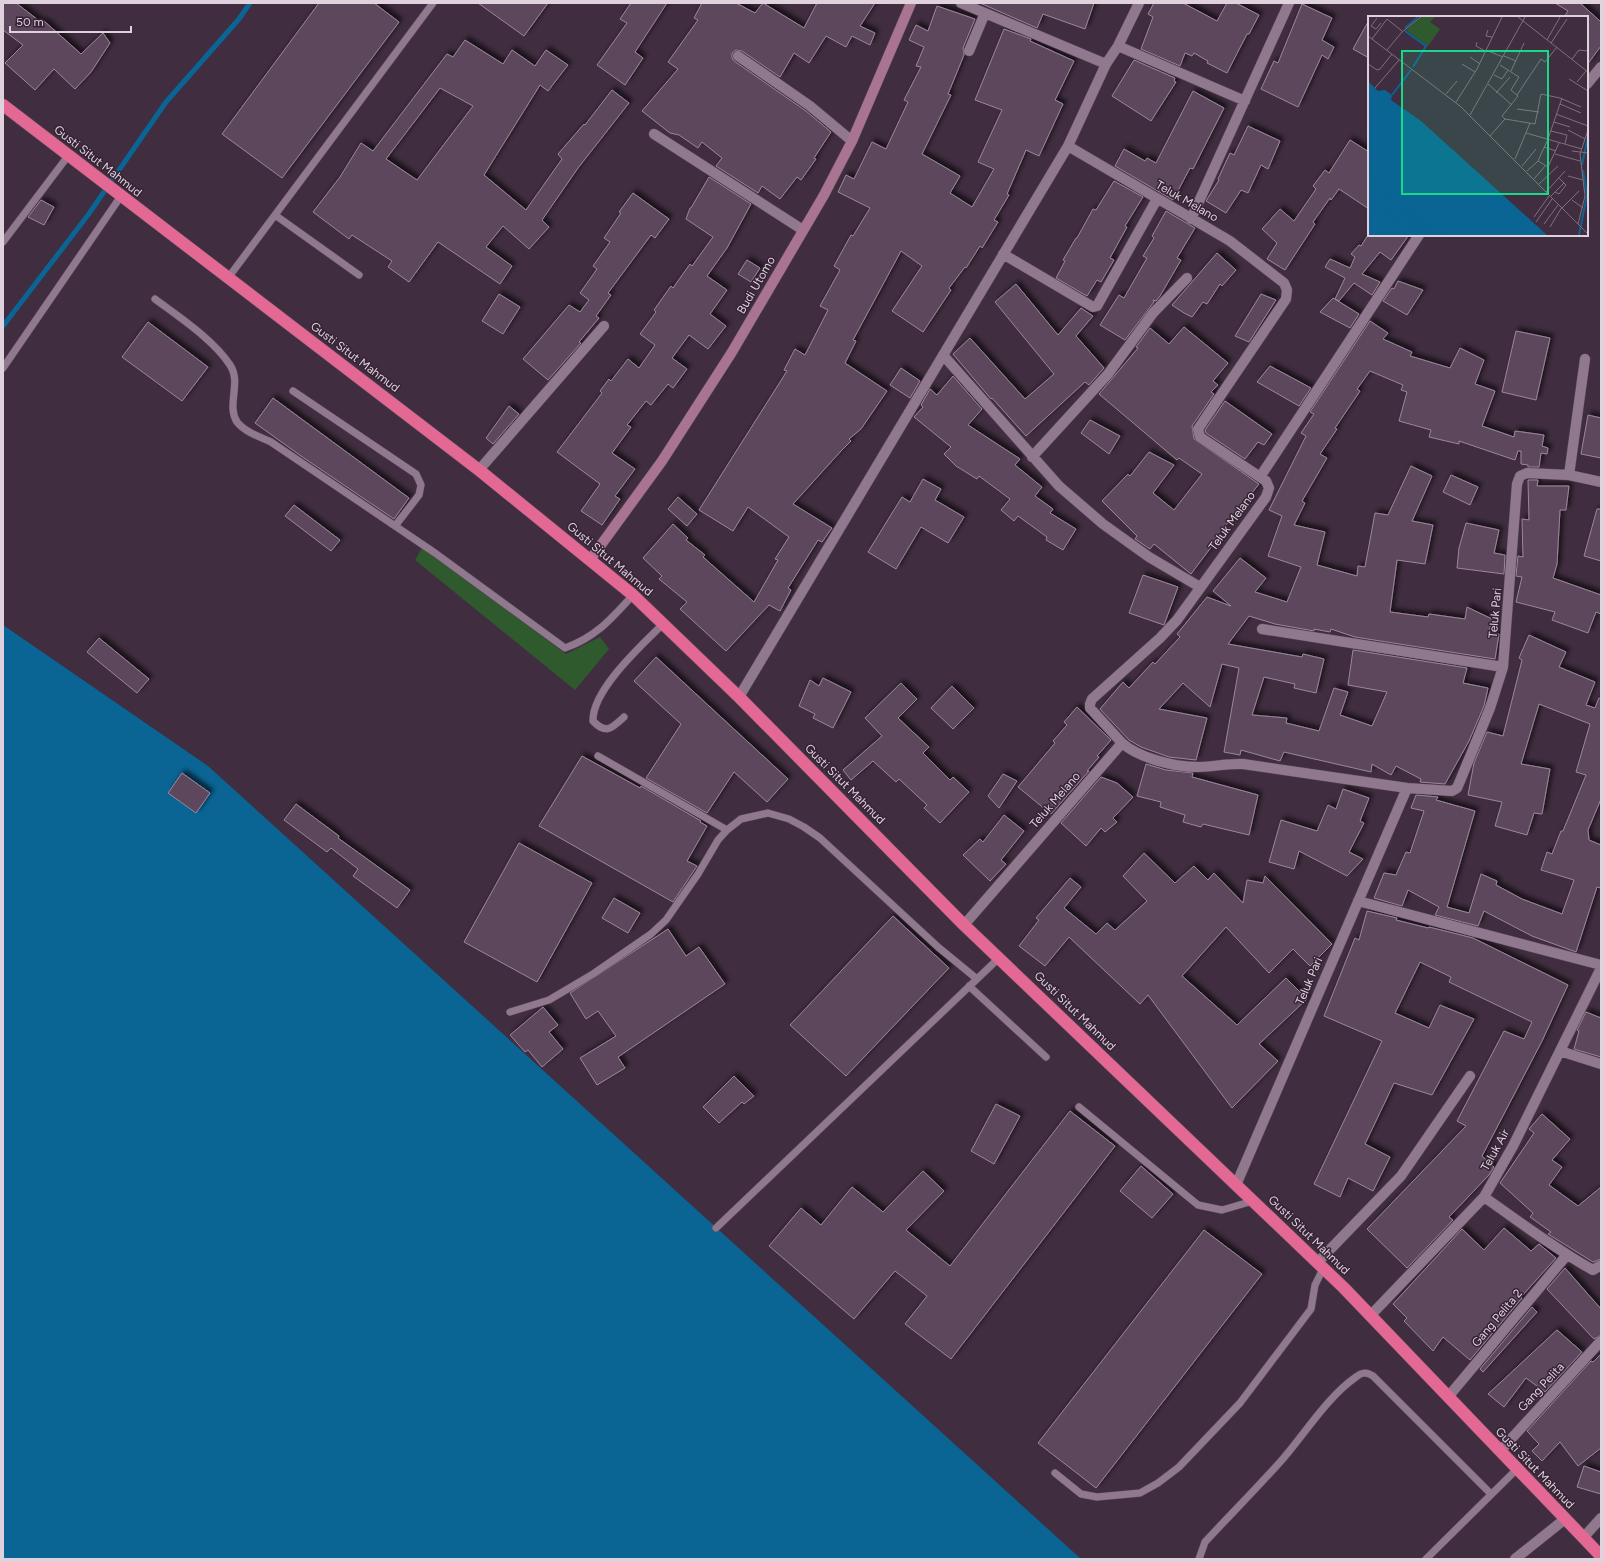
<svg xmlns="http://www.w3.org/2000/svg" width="1604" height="1562" viewBox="0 0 1604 1562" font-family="Figtree,sans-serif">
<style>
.green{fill:#2f5a2e}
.water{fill:#0a6494}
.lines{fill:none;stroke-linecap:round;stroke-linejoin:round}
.stream{stroke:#0a6494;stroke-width:5}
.building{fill:#5c475b;stroke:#9d869c;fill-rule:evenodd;filter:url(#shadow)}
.lane-casing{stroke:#5b4a59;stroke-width:8}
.street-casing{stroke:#5b4a59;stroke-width:11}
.secondary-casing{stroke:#5b4a59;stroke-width:11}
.highway-casing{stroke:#5b4a59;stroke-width:13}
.lane{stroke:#90798e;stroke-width:7}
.street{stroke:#90798e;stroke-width:10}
.secondary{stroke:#a97490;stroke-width:10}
.highway{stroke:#e36893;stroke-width:12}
.labels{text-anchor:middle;stroke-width:3;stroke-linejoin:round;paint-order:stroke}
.street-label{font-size:12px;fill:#dfd2dd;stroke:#362335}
.inset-river{fill:none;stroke:#0a6494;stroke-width:2}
.inset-road{fill:none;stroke:#806f7e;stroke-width:1}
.view{fill:#19d988;fill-opacity:0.15;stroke:#19d988;stroke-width:2}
.inset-edge{fill:none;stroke:#dfd2dd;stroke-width:2}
</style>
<defs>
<filter id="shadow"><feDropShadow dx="3.5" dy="-3.5" stdDeviation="2" flood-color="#0009"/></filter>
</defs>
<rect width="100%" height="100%" fill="#402d3f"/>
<!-- green -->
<path class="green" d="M422 548 566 654 600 637 609 649 575 690 415 560Z"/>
<!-- water -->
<path class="water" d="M3 625 208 766 1081 1559H3Z"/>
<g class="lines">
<!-- stream -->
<path class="stream" d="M3 326 88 215 166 102 239 19 250 3"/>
</g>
<!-- building -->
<path class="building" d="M3 3H16L42 23 44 21 81 54 103 33 110 43 91 72 75 89 54 69 35 90 5 63 23 45 3 30Z
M319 3H374L399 22 282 178 222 134Z
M478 3H548L524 36Z
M631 3H667L635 52 643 58 625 85 597 65 627 23 620 19Z
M702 3H736L755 13 763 3 804 28 817 3H875L860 26 875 33 870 45 852 36 846 47 826 36 809 63 794 53 780 77 742 51 736 50 732 53V58L734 61 806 111 831 132 814 158 816 159 801 180 797 177 780 199 762 186 758 193 716 166 722 158 702 142 698 148 679 135 670 133 642 111 678 69 668 62 698 20 694 18Z
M980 3H1094L1085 29 1043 14 1037 28Z
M1154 3H1183L1217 21 1227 3H1236L1259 15 1249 34H1247L1227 73 1207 63 1208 61 1194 53 1192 56 1185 53 1180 66 1141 49 1153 17 1148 14Z
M1555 3H1580L1601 22V46L1587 65V17H1564L1568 11Z
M1302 4 1332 18 1322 40 1334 47 1328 59 1322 55 1298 107 1261 89 1274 61 1278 63Z
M937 6 975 19 963 48 964 55 948 94 951 95 922 154 960 176 950 193 972 207 994 169 978 162 1002 110 975 100 1004 29 1031 39 1030 41 1074 61 1055 100 1063 104 1039 156 1026 150 1007 194 1009 195 994 220 998 222 982 248 980 246 966 268 965 267 949 288 951 290 923 332 892 311 922 266 901 251 853 340 856 341 845 363 887 391 861 429 849 439 851 441 841 451 793 504 832 528 822 542 818 540 788 588 791 590 780 611 769 605 726 651 680 609 687 602 659 579 662 576 643 558 673 524 688 538 686 540 705 555 703 557 754 602 778 560 775 559 789 537 748 507 733 531 699 510 787 371 784 370 795 349 805 355 828 310 820 306 840 270 834 266 851 235 853 236 870 208 838 192 846 175 854 179 872 142 886 149 908 102 904 100 921 67 916 66 924 47 909 40 916 25 928 31Z
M1369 20V58L1353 49Z
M465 40 503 64 512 50 535 66 546 50 568 65 548 91 540 85 484 175 526 210 562 159 558 154 584 124 585 125 612 90 629 103 578 168 542 220 549 227 529 249 503 226 486 247 512 266 500 284 438 242 409 282 388 267 392 261 352 235 349 239 313 212 340 177 361 143 373 151 447 54 453 57ZM440 88 473 106 417 180 386 159Z
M1134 60 1175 78 1174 81 1176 82 1151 121 1112 96Z
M1193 91 1224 108 1193 169 1190 168 1173 200 1115 166 1124 149 1145 161 1147 158 1156 163Z
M1248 126 1280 141 1268 169 1261 165 1248 193 1241 190 1226 213 1206 201 1219 180 1218 179 1230 153 1234 155Z
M1350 140 1369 152V209L1339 189 1331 200 1330 198 1313 222 1315 224 1285 270 1267 259 1277 243 1262 229 1280 209 1294 221 1316 189 1313 186 1325 170 1329 173Z
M709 177 751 204 727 248 707 276 727 290 710 314 726 326 708 349 689 335 672 358 687 369 673 388 668 384 651 405 646 401 627 425 631 427 612 453 635 469 615 496 620 499 602 525 581 511 600 484 557 452 602 393 600 391 609 379 611 381 628 359 639 368 655 345 640 334 656 312 654 310 671 286 673 288 690 264 692 266 713 237 686 219 690 208H691Z
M1114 181 1143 197 1125 226 1127 227 1110 258 1114 260 1101 282 1097 280 1087 296 1056 278 1065 261 1063 260 1076 238H1077L1093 209 1096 210Z
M633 193 669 219 655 238 651 235 634 258 608 293 611 295 596 316 599 318 579 342 581 343 548 380 523 359 569 305 580 312 589 300 580 293 597 269 593 266 610 242 604 238 621 213 619 212Z
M41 200 54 207 44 225 28 217Z
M1166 211 1195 228 1177 258 1181 260 1160 296 1156 301 1153 300 1154 302 1125 340 1100 325 1119 295 1124 298 1147 258 1143 256 1154 238 1152 236Z
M1368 235H1409L1391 260 1380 252 1362 274 1380 282 1372 295 1354 283 1339 301 1335 299 1345 278 1325 267 1330 259 1350 268 1355 257 1351 254 1359 245 1361 246Z
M1217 253 1236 270 1222 286 1220 284 1207 304 1203 302 1192 317 1184 313 1172 305Z
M747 260 760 268 751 282 738 274Z
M1398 281 1423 290 1407 315 1383 301 1392 288 1394 289Z
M1016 284 1058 335 1081 308 1093 316 1076 336 1104 368 1089 385 1085 382 1026 436 992 398 991 399 953 354 970 338 1025 399 1054 374 995 302Z
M499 294 520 307 503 334 482 321Z
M1261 294 1276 300 1249 342 1235 336Z
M1333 298 1359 314 1350 328 1320 312Z
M1370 321 1388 333 1383 339 1412 352 1410 356 1450 368 1460 348 1484 360 1475 384 1495 391 1482 426 1514 437 1515 431 1544 435 1542 446 1548 448 1547 454 1541 453 1539 467H1528V465L1521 464V451H1518L1515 460 1459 441V444L1429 437 1431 430 1399 421 1407 392 1401 390 1403 385 1370 371 1357 389 1360 391 1335 428 1337 429 1320 454 1327 458 1302 501 1305 503 1294 525 1325 532 1317 565 1357 576 1358 566 1365 567 1375 513 1388 515 1411 466 1432 476 1412 521 1433 525 1425 564 1397 560 1390 612 1428 617 1429 614 1465 619 1467 607 1492 619 1489 633 1499 634 1495 659 1355 637 1331 629 1330 632 1314 629V631L1275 624 1249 616 1228 644 1302 657 1303 654 1324 659 1316 693 1294 688 1295 684 1264 677 1252 715 1287 718 1286 723 1319 731 1334 688 1348 692 1340 715 1372 726 1387 692 1348 685 1353 650 1467 668 1463 683 1488 688 1484 706 1469 741 1445 784 1420 782 1421 779 1396 766 1391 775 1372 764 1371 772 1284 752 1280 761 1241 750 1240 755 1224 752 1239 668 1222 664 1210 707 1183 683 1159 709 1207 718 1196 760 1169 757 1141 747 1129 740 1100 709 1123 682 1129 688 1153 662 1155 664 1180 637 1177 634 1207 597 1231 606 1213 591 1240 558 1266 578 1255 592 1287 602 1301 567 1268 556 1282 516 1269 510 1306 436 1301 433 1314 414 1310 412Z
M148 322 208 367 182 401 122 357Z
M1184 327 1228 363 1213 381 1218 385 1211 392 1214 394 1192 426 1194 439 1259 484 1215 539V542L1191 574 1154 544 1150 549 1135 539 1137 536 1102 501 1128 474 1130 476 1149 452 1174 465 1153 493 1174 510 1202 474 1179 458 1177 460 1099 394 1138 348 1136 347 1150 328 1169 344Z
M1516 331 1550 338 1536 400 1502 392Z
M1270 366 1311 388 1299 406 1257 382Z
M901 368 920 381 910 398 890 385Z
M953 376 982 409 968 425 1020 459 1015 465 1042 487 1035 496 1053 509 1050 513 1076 529 1063 550 1046 540 1047 537 1018 516 1014 521 1001 510 1010 499 979 476 977 479 956 466 944 454 951 447 914 417 923 407 921 405 930 389 937 395Z
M273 398 409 498 394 519 301 456 255 423Z
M1225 401 1272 434 1264 445 1258 442 1245 459 1206 433 1205 430Z
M509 406 519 414 493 444 486 438Z
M1588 415 1601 418V458L1581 454Z
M1090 420 1120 436 1109 454 1081 433Z
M1451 475 1478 487 1470 505 1443 492Z
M923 479 941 489 935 500 964 517 948 543 921 527 896 569 868 552 902 497 910 502Z
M1528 480H1538L1537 486H1569L1566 510H1560L1557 564 1553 578 1601 595V614L1596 612 1588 633 1552 620 1555 612 1516 602 1522 577 1516 576 1518 556 1523 557 1522 519 1529 520Z
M678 497 697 514 687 526 668 509Z
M294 505 340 540 331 551 285 516Z
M1597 509H1601V561L1584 556Z
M1466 523 1499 530 1494 553 1505 555 1504 574 1457 568 1459 548Z
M1143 575 1178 587 1164 625 1129 613Z
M1529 635 1566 652 1559 667 1595 682 1586 705 1595 708 1599 698 1601 699V799L1588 830 1589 840 1601 845V888L1597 887 1576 952 1532 936 1484 911 1478 926 1435 915 1439 907 1408 890 1402 906 1374 898 1384 873 1396 875 1406 852 1410 853 1424 811 1411 808 1416 795 1438 797 1436 800 1475 811 1447 907 1469 913 1481 874 1497 881 1496 885 1522 899 1562 914 1574 880 1541 870 1547 852 1552 854 1561 831H1563L1586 775 1576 772 1590 724 1539 704 1521 764 1550 769 1542 814 1534 813 1527 835 1495 826 1502 802 1468 795 1474 763 1487 732 1503 736 1522 660 1519 658Z
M99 638 149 679 137 693 87 652Z
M656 657 788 779 767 802 734 772 707 813 646 778 681 724 634 681Z
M823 678 851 692 833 728 813 718 815 714 799 706 810 680 819 686Z
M901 683 917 699 898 718 929 747 923 753 950 780 953 777 969 792 940 823 924 808 927 805 899 779 896 782 873 761 851 780 843 770 882 736 865 718Z
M952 686 974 708 953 729 931 708Z
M1077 707 1111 740 1097 756 1099 757 1087 771H1089L1051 814 1018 787 1055 743 1053 741 1067 725 1064 722Z
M582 756 640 788 641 786 701 821 700 822 707 826 687 861 697 866 673 902 539 826Z
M1146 764 1166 770 1193 773 1192 777 1258 795 1249 835 1203 824 1201 827 1183 822 1185 815 1160 807 1161 802 1137 796Z
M182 773 210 793 196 813 168 793Z
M1003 774 1017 781 999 808 988 796Z
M1101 777 1117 783 1133 797 1113 818 1117 822 1105 832 1101 828 1086 846 1061 823Z
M1343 789 1369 798 1360 821 1364 823 1349 852 1363 859 1347 876 1299 851 1294 869 1269 862 1281 820 1317 831 1328 805 1336 809Z
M296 804 339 836 338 838 410 890 397 908 353 876 358 869 331 848 327 852 284 820Z
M1004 815 1024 831 1001 860 1006 864 990 881 963 855 980 839 983 842Z
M519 843 592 883 537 982 464 942Z
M1144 853 1175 883 1194 866 1208 880 1214 873 1243 903 1247 880 1263 883 1265 876 1332 944 1310 966 1293 949 1269 973 1226 927 1182 976 1237 1025 1286 978 1307 999 1259 1044 1278 1061 1232 1108 1148 995 1140 1004 1069 937 1045 966 1019 946 1039 920 1036 918 1070 878 1081 887 1064 908 1096 934 1107 923 1115 930 1147 901 1123 876Z
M614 898 640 913 628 933 602 918Z
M1367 911 1397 918 1396 920 1428 928 1429 927 1473 938 1568 985 1542 1041 1482 1156 1494 1167 1489 1175 1449 1217 1453 1220 1407 1268 1367 1229 1466 1126 1457 1121 1504 1031 1524 1039 1532 1022 1449 982 1451 977 1420 962 1395 1013 1429 1028 1440 1005 1474 1019 1432 1095 1394 1083 1365 1144 1390 1157 1373 1191 1348 1178 1340 1197 1314 1184 1382 1041 1324 1016 1355 938 1359 940Z
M893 916 949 968 846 1076 790 1025Z
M668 929 686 956 699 947 725 984 618 1057 625 1068 597 1085 580 1058 616 1036 598 1011 586 1019 570 993Z
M543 1007 558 1025 549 1032 563 1049 542 1067 528 1050 525 1052 510 1035Z
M1586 1012 1601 1018V1057L1574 1049 1579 1031 1577 1030Z
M734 1076 754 1096 744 1104 742 1102 719 1123 703 1107Z
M996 1104 1020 1116 994 1164 971 1151Z
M1070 1111 1115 1146 951 1359 905 1324 927 1296 895 1271 854 1319 769 1246 801 1208 821 1225 852 1187 883 1212 923 1171 944 1191 906 1230 950 1266Z
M1542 1114 1570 1139 1552 1160 1562 1167 1549 1185 1578 1206 1601 1187V1259L1593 1262 1548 1234 1551 1232 1530 1217 1533 1213 1500 1183 1534 1133 1529 1129Z
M1141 1166 1173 1194 1152 1218 1120 1191Z
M1504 1228 1531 1251 1539 1244 1556 1258 1521 1297 1522 1298 1470 1360 1443 1337 1433 1351 1404 1321 1407 1318 1393 1304 1462 1229 1484 1250Z
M1204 1230 1262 1274 1096 1488 1038 1443Z
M1565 1268 1601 1309V1335L1594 1339 1547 1289Z
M1532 1307 1537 1312 1483 1372 1480 1369Z
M1557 1330 1582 1352 1545 1392 1526 1378 1504 1407 1488 1394Z
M1601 1354V1448L1578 1466 1560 1442 1542 1461 1532 1451 1539 1444 1527 1431 1591 1361 1593 1362Z
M1584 1466 1601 1472V1494L1577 1487Z"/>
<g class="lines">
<defs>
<path id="lane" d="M275 215 359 275
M3 242 68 156
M228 278 433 3
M155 299C179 317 214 340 230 365 242 383 226 405 237 422 245 432 260 437 271 442L435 553 565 648C596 637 611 619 633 595
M3 368 121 196
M293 391 416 474 421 485 419 495 395 526
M624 717C612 728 606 735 593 721 592 690 642 645 663 624
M598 756 727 830
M969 986 1046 1057
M510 1012 549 1000 593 974 651 934 666 920 698 874 718 840 727 830 741 819 768 813 789 819 804 827 820 838 938 947 977 979
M1079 1107 1198 1205 1222 1210 1253 1201
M716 1228 999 958
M1055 1473 1081 1494 1097 1497 1140 1493 1158 1483 1179 1467 1240 1403 1311 1309 1315 1285 1323 1269
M1199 1559 1205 1542C1230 1515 1256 1489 1281 1461 1304 1435 1327 1397 1356 1377 1362 1372 1366 1372 1373 1376L1491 1494
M1426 1559 1517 1469"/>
<path id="street" d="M961 3 1106 64
M1118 46 1245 101
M969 51 985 13
M738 56 810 106 852 141
M1587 84 1601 67
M654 134 803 230
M1191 219 1289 3
M1003 254 1093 307 1097 306 1157 199
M943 355 1059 486 1103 524 1149 557 1200 587
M1032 457 1108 374 1153 313 1187 278
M479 470 604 326
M1569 475 1585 359
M1260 477 1419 235
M1262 629 1503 667
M739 697 1068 146 1106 64 1118 46 1139 3
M1122 743C1139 758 1174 767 1197 767 1213 767 1228 763 1243 764L1407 788 1452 791 1457 788 1460 781 1490 708 1503 667 1517 484 1520 476 1527 473 1569 475 1601 482
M1358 901 1601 965
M964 925 1122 743 1090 708V704L1092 699 1160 638 1177 620 1266 497 1269 488 1266 481 1200 437 1198 429 1286 299 1287 290 1284 283 1230 241 1068 146
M1560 1051 1601 1064
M1236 1185 1407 788
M1484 1197C1520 1222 1555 1249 1593 1270L1601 1265
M1317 1263 1401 1176 1470 1076
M1370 1316 1484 1197 1513 1146 1601 968
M1448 1397 1566 1256
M1500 1451 1601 1341
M1583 1538 1601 1518
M1515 1559 1565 1519"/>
<path id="secondary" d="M590 560 662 461 732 352 824 195 852 141 911 3"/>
<path id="highway" d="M3 105 479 470 633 595 739 697 964 925 1344 1288 1601 1556"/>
</defs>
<!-- lane casing -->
<use href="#lane" class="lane-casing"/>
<!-- street casing -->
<use href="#street" class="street-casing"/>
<!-- secondary casing -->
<use href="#secondary" class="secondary-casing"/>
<!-- highway casing -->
<use href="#highway" class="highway-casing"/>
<!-- lane -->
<use href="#lane" class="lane"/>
<!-- street -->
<use href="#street" class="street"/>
<!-- secondary -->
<use href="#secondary" class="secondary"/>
<!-- highway -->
<use href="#highway" class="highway"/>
</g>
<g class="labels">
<!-- street labels -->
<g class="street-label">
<text transform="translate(98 161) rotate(38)" y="4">Gusti Situt Mahmud</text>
<text transform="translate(1187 201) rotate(30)" y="4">Teluk Melano</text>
<text transform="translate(756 285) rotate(-60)" y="4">Budi Utomo</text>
<text transform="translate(355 357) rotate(37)" y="4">Gusti Situt Mahmud</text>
<text transform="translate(1232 521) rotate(-54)" y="4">Teluk Melano</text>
<text transform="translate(610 559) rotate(40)" y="4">Gusti Situt Mahmud</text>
<text transform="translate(1495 613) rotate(-85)" y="4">Teluk Pari</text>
<text transform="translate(845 784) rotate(45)" y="4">Gusti Situt Mahmud</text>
<text transform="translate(1055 800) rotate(-49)" y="4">Teluk Melano</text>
<text transform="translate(1309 981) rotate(-67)" y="4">Teluk Pari</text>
<text transform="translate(1075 1011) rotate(44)" y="4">Gusti Situt Mahmud</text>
<text transform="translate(1495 1150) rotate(-61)" y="4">Teluk Air</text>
<text transform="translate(1309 1235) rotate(44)" y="4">Gusti Situt Mahmud</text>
<text transform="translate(1497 1318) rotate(-50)" y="4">Gang Pelita 2</text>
<text transform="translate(1541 1387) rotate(-47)" y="4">Gang Pelita</text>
<text transform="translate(1535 1468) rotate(46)" y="4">Gusti Situt Mahmud</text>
</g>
</g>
<!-- overview -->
<g transform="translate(1368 16)">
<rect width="220" height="220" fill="#402d3f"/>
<path d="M54 1H67L62 6 72 13 60 30 38 14Z" fill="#2f5a2e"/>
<path d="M0 65 10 75 17 74 24 79 23 84 53 105 179 219H0Z" fill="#0a6494"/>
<path class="inset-river" d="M37 12 50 1M37 15 58 30 45 51M24 79 43 54M214 149 220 120M0 156 73 219M0 163 67 219M0 169 60 219M0 176 51 219M0 183 45 219M0 191 35 219M211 219 219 179 215 154"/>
<path class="inset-road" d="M150 1 220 56M9 2 3 10 8 13 13 7M120 14 118 20 124 21M0 20 92 90 220 218M4 23 19 3 34 15M179 24 192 1M109 26 108 30 117 35M183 27 199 3M19 34 34 16 53 1M118 34 135 41M136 40 148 45M102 41 112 48M204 43 211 34 220 35M0 48 9 54 12 53 24 38M94 48 107 56M143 55 156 27M126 59 134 63 140 54M201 63 220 75M209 66 218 55M120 68 144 89M7 72 31 44M128 77 142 61M78 78 89 65M149 79 173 43 177 46 189 31M88 86 109 53 134 1M192 88 213 97M149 93 171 96M188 98 220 110M102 99 157 1M137 103 167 108 173 78 192 82 213 91M186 106 202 111M200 114 217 123M183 115 199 119 197 128M158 117 214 133M122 120 137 103 134 100 150 80 143 74 151 61 132 49M176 131 188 135M204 135 220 137M187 138 212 145M147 143 162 107M170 145 180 151 191 127M154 150 168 133M159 155 170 145 180 123 194 82M200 160 215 164M166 163 177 150M171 168 190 150M178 176 197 155M187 176 191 178 198 169 191 162M183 180 196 167M204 184 215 192M194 192 211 175M166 201 181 180M168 206 184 183M176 208 190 189M210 208 217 180 212 138 220 114M182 211 194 191"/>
<path class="view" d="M34 35H180V178H34Z"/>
<rect width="220" height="220" class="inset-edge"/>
</g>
<!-- border -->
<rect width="1604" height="1562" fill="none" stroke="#dfd2dd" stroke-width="8"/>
<!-- scale -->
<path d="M10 26v6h121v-6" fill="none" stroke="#dfd2dd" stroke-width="2"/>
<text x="16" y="26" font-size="12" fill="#dfd2dd" stroke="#362335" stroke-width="3" paint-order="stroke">50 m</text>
</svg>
